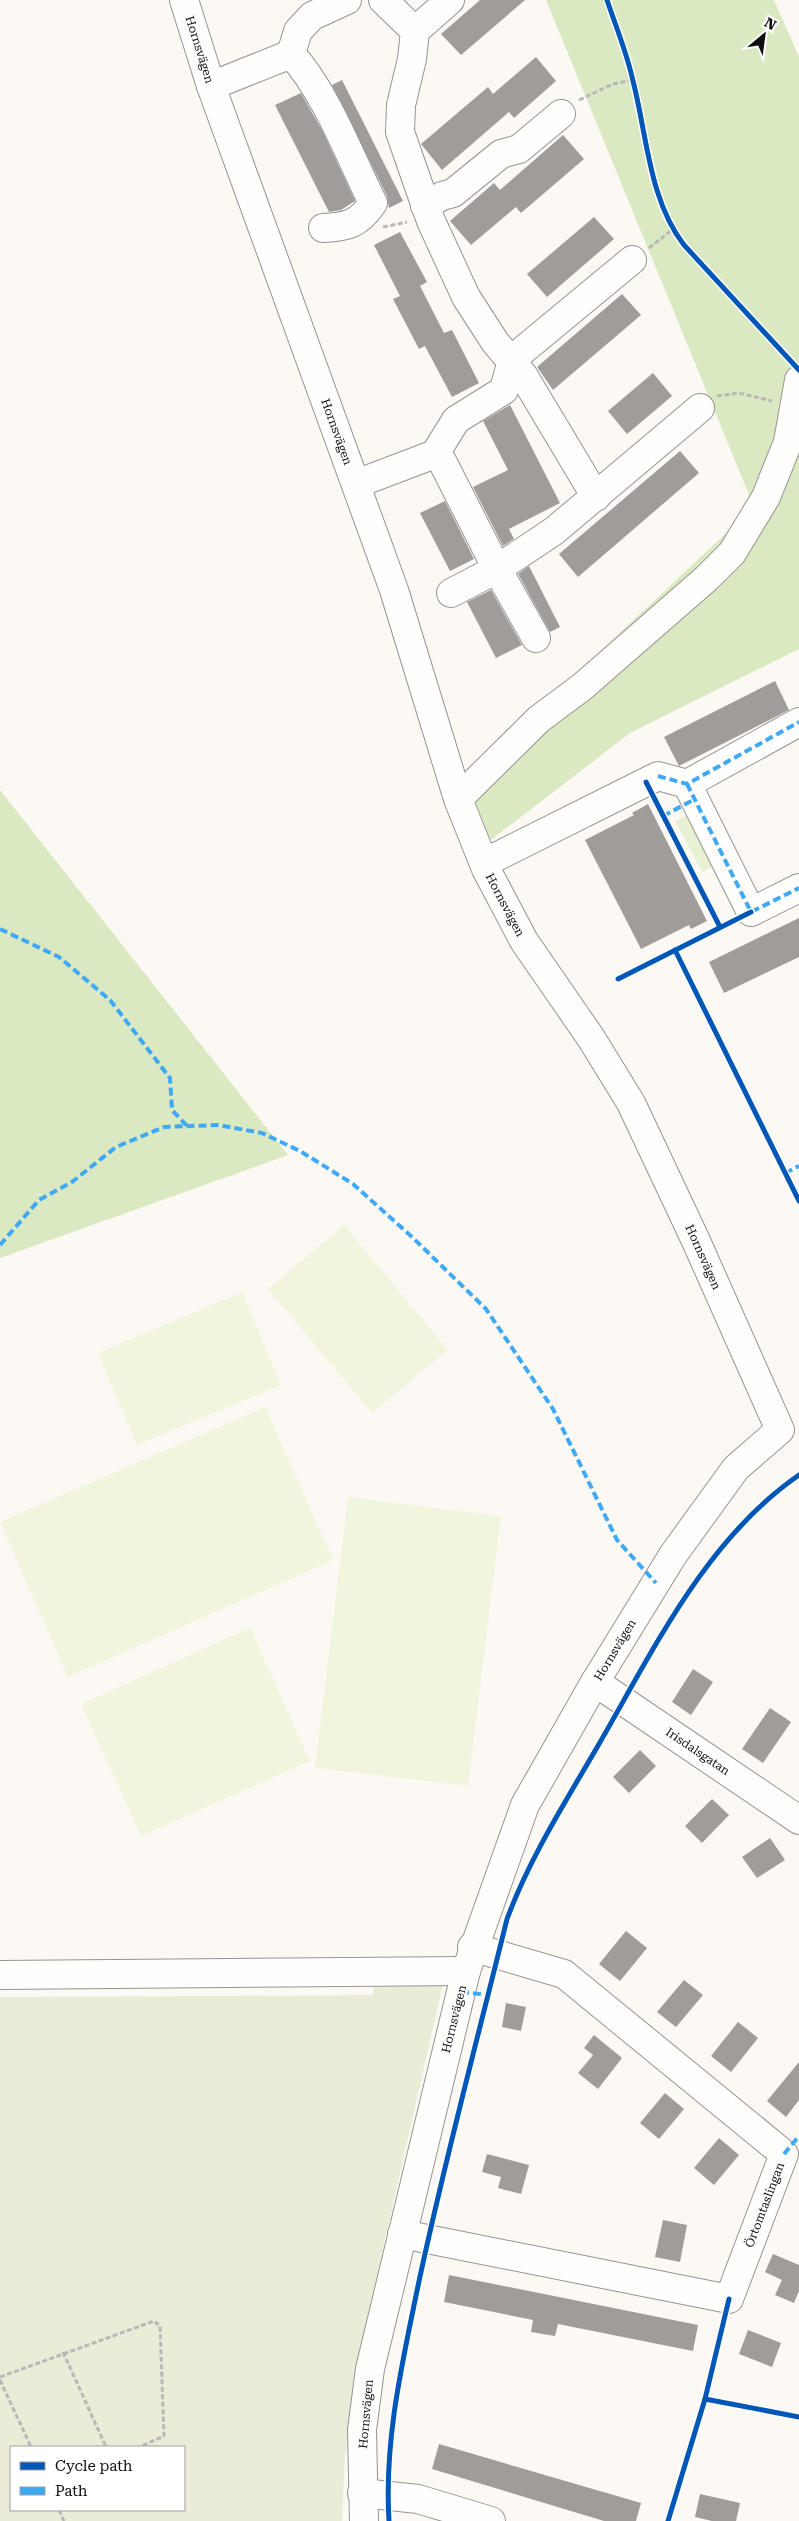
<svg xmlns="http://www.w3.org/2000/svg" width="799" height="2521" font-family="'Roboto Serif',serif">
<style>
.green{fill:#e8f1d4}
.forest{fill:#dae9c1}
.cemetery{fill:#eaecd8;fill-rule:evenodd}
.pitch{fill:#f2f5dd}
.building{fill:#a09c99}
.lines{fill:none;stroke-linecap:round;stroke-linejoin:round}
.minor-casing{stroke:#969492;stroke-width:30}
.path{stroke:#b9b8b8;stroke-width:3;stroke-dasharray:5 2.5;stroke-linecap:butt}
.minor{stroke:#fffefd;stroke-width:28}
.quiet{stroke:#3fa9f5;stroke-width:4;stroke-dasharray:8 4;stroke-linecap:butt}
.cycleway-casing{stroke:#fff;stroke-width:8}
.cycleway{stroke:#0057b8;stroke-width:5}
.labels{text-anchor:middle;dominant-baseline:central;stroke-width:5;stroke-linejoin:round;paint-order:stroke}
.street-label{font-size:12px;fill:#0f0f0f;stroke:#fff}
</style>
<rect width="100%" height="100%" fill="#fcf9f4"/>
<!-- green -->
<polygon class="green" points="692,812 720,863 702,872 675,821"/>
<!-- forest -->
<g class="forest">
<polygon points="546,0 774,0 799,57 799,649 630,733 491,840 465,778 754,507"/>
<polygon points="0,790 288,1155 0,1258"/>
</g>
<!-- cemetery -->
<path class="cemetery" d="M373 1982 443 1984 364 2332 345 2456 342 2521H0V1997L373 1995ZM11 2447H184V2510H11Z"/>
<!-- pitch -->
<g class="pitch">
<polygon points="344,1225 448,1350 372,1413 268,1289"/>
<polygon points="242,1292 281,1385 137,1445 98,1353"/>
<polygon points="265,1407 333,1560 68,1677 0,1522"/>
<polygon points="348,1497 501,1516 468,1786 315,1768"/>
<polygon points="250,1628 310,1761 141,1836 81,1704"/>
</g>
<!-- building -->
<g class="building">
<polygon points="480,0 525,0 461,55 441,34"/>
<polygon points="536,57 556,81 514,118 509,112 442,170 421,144 488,87 493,94"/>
<polygon points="342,80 403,201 389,208 387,196 332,85"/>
<polygon points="301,93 323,132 355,201 341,210 329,212 275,105"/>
<polygon points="563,135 584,159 521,213 516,207 471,245 450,221 494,183 500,190"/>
<polygon points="594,217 614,239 547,297 527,274"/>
<polygon points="400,232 427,282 420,286 444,333 452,330 479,383 452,397 425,346 419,349 393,299 400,296 374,245"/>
<polygon points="622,294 641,315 553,390 537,367"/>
<polygon points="653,373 672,396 627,434 608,411"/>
<polygon points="510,405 560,503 509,529 514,539 503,546 473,487 508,470 483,421"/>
<polygon points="680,451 699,473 578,577 559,554"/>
<polygon points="445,501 474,559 450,571 420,513"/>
<polygon points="529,566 560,627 550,632 518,574"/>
<polygon points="491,590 522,645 496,658 467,602"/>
<polygon points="775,681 789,710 679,766 664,737"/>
<polygon points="648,804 707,921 691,929 689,925 641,949 585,840 634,815 632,813"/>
<polygon points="799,918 799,957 724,993 709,962"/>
<polygon points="693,1669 713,1682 691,1715 672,1702"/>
<polygon points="770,1708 791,1722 763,1763 742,1749"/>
<polygon points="640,1750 656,1766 629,1793 613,1777"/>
<polygon points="712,1799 729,1815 702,1843 685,1826"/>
<polygon points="770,1838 785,1860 757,1878 742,1857"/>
<polygon points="626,1931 647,1948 620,1981 599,1964"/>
<polygon points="684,1980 703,1995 676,2027 657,2012"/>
<polygon points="506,2003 526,2007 521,2031 502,2027"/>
<polygon points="738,2022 758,2038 731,2072 711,2056"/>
<polygon points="594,2035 622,2058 598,2089 578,2073 593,2055 584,2048"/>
<polygon points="799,2062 799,2100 786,2117 767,2101"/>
<polygon points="665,2093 684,2109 659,2139 640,2123"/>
<polygon points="719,2138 739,2155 714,2185 694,2168"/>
<polygon points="487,2154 529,2165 521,2194 498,2188 501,2177 482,2172"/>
<polygon points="663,2220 687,2225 680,2262 655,2257"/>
<polygon points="773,2254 799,2265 799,2291 794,2303 775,2295 782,2280 765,2272"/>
<polygon points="449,2275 698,2325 693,2351 558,2324 555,2336 531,2332 533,2320 444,2302"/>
<polygon points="748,2330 781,2343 772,2367 739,2354"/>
<polygon points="439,2444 641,2503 636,2521 604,2521 432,2469"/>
<polygon points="700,2494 740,2503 736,2521 712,2521 695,2517"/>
</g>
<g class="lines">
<defs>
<g id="minor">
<path id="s1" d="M184 0 211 86 394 590 458 799 486 869 524 941 591 1038 631 1103 696 1241 780 1430 736 1468 673 1555 595 1682 525 1805 466 1971 370 2369 362 2430 364 2521"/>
<polyline points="383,0 415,31 412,59 401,105 400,132 431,221 466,297 495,342 523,375 596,497"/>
<polyline points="415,31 450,0"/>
<polyline points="291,54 298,31 312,16 347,0"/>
<path d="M211 86 291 54C326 92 350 157 373 203 359 224 347 227 323 228"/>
<polyline points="425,206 442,196 453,193 501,154 519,149 561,114"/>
<polyline points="435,454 456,420 504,390 509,371 516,356 632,260"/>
<polyline points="356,484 435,454 441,459 497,569 536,638"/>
<polyline points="451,593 497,569 554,531 700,408"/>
<polyline points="687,784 751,912 799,888"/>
<polyline points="458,799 539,719 582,687 707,578 732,553 766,497 788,442 799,380"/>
<polyline points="484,863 658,776 687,784 799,722"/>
<path id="s2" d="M595 1682 799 1820"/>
<polyline points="0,1975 466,1971"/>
<path id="s3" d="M402 2234 729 2299 784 2154 564 1974 472 1947"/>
<polyline points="362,2493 418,2499 491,2521"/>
</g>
</defs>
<!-- minor casing -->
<use href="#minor" class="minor-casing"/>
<!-- path -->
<g class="path">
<polyline points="579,100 613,84 633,80"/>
<polyline points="383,227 407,222"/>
<polyline points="649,248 672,230"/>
<polyline points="717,396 739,393 772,401"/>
<polyline points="63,2352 106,2447"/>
<polyline points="0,2377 154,2321 160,2326 164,2436 139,2447"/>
<polyline points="0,2380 31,2447"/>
<polyline points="59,2510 64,2521"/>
</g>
<!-- minor -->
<use href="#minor" class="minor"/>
<!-- quiet -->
<g class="quiet">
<polyline points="658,776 687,784 799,722"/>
<polyline points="687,784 751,912 799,888"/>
<polyline points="663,816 695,799"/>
<polyline points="0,929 59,957 110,1000 170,1078 172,1110 187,1126"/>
<polyline points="785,1173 799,1166"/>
<polyline points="0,1245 39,1200 72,1182 116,1147 164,1127 218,1125 262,1133 300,1151 353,1184 411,1236 486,1309 553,1409 617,1540 656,1583"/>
<polyline points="461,1992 489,1995"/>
<polyline points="784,2154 799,2136"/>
</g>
<defs>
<g id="cycleway">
<path d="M607 0C616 27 627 53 633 81 647 135 649 200 684 245L799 370"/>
<polyline points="646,782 720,927"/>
<polyline points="675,950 799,1201"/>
<polyline points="618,979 751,912"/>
<polyline points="705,2399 799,2417"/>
<path d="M389 2521C384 2441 402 2364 418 2286 444 2163 477 2041 507 1919 530 1857 566 1801 599 1744 654 1649 706 1539 799 1475"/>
<polyline points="668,2521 705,2399 729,2299"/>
</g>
</defs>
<!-- cycleway casing -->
<use href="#cycleway" class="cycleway-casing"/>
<!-- cycleway -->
<use href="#cycleway" class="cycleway"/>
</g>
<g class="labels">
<!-- street labels -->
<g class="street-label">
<text stroke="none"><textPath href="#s1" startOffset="52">Hornsvägen</textPath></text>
<text stroke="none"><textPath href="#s1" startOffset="458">Hornsvägen</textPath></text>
<text stroke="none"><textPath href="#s1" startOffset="961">Hornsvägen</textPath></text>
<text stroke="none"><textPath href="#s1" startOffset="1366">Hornsvägen</textPath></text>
<text transform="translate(615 1650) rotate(-59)">Hornsvägen</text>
<text stroke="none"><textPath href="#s2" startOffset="124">Irisdalsgatan</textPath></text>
<text transform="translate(454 2019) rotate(-76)">Hornsvägen</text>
<text stroke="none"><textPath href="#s3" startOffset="434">Örtomtaslingan</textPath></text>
<text transform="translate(366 2414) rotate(-85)">Hornsvägen</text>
</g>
</g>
<!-- legend -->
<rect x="10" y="2446" width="175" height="65" fill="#ffffff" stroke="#9f9f9f"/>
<rect x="20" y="2462" width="25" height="8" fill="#0057b8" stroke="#9f9f9f"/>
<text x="55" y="2471" font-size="15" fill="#0f0f0f">Cycle path</text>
<rect x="20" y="2487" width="25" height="8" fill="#3fa9f5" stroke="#9f9f9f"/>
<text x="55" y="2496" font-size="15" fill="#0f0f0f">Path</text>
<!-- north arrow -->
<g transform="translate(764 35) rotate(29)" stroke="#ffffff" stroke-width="4" paint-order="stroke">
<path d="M0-4L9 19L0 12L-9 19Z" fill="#0f0f0f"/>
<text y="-8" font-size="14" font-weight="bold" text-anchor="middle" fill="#0f0f0f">N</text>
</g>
</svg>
